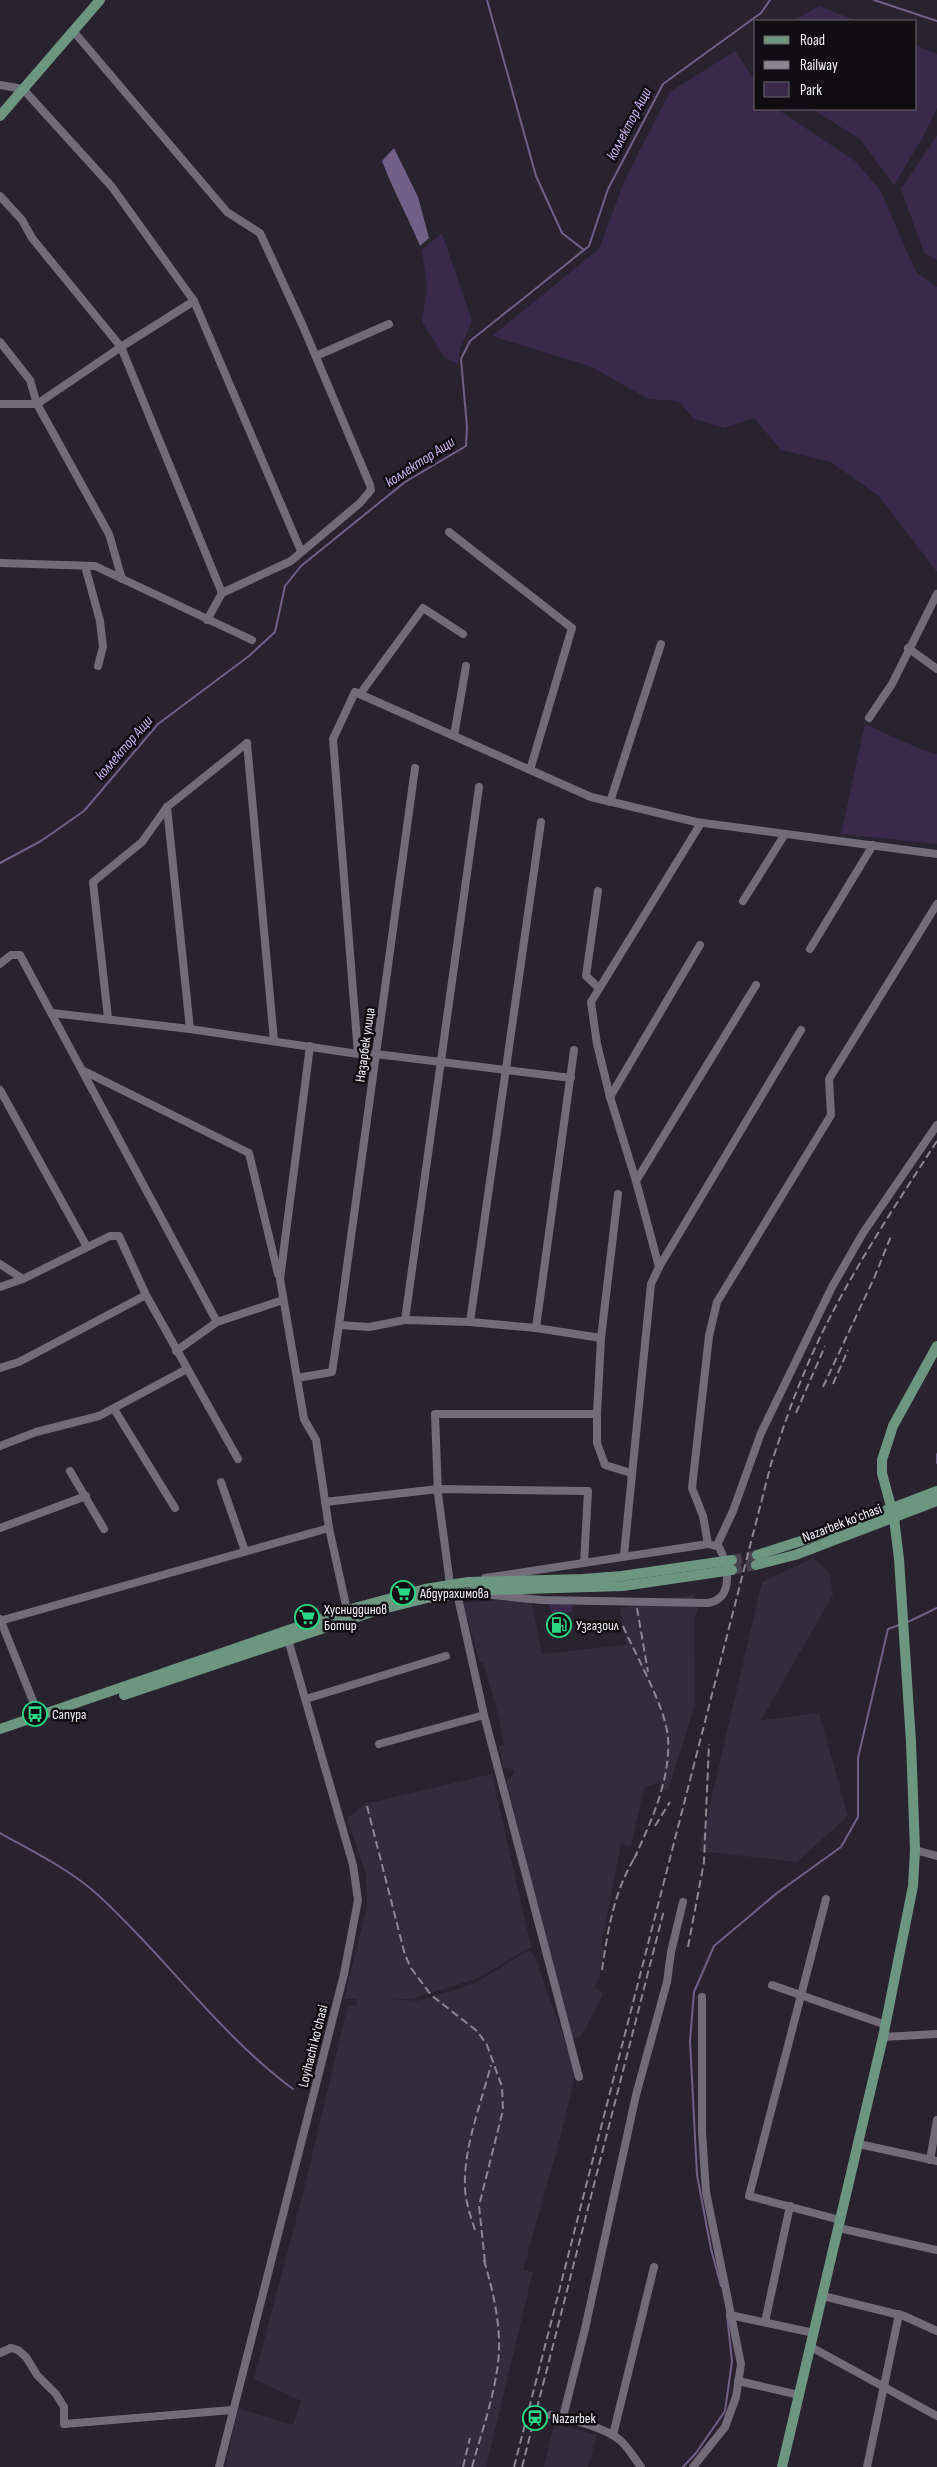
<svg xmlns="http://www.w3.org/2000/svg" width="937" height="2467" font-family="'Sofia Sans Condensed',sans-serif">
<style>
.built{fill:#332c3d}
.green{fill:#3a294b}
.water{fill:#736088}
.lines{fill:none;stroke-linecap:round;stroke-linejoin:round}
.stream{stroke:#736088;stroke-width:2}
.major-tunnel{stroke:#47424d;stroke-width:10;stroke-dasharray:10 5;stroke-linecap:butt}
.minor{stroke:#726c7a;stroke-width:8}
.major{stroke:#6d9681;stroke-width:10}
.rail{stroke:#8c8892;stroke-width:2;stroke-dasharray:8 4;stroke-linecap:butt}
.labels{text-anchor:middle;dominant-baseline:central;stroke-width:5;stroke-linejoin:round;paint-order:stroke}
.street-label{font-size:14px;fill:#f5f2fa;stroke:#100e13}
.poi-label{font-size:14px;fill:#f5f2fa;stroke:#100e13;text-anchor:start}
.water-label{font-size:15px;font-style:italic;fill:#d2b4f4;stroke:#100e13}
</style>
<rect width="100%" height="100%" fill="#28232e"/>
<!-- built -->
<g class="built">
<polygon points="813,1558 829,1572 833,1595 761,1720 819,1713 848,1816 797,1862 699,1851 762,1582"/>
<polygon points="694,1595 698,1612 694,1616 695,1705 668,1790 659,1788 661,1781 644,1788 631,1846 621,1844 601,1946 604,1947 599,1979 594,1987 603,1994 582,2035 573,2039 506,1781 514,1774 514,1770 503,1767 499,1746 504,1746 499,1718 483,1662 479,1661 463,1603 531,1598 542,1654 626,1645 620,1608"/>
<polygon points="492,1774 531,1947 478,1978 412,1999 391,1999 417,2001 464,1987 477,1982 529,1950 535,1957 576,2072 559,2142 523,2270 533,2272 486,2467 226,2467 237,2408 293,2425 301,2401 254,2379 302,2197 348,2005 356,2005 357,1999 344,1999 367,1907 366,1875 347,1818 365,1804"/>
<polygon points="554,2424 597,2435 588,2467 544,2467"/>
</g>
<!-- green -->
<g class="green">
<polygon points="819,6 857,21 793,21"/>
<polygon points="916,45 937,54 937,108 924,135 894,185 860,139 812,109 916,109"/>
<polygon points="735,51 756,82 756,109 777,109 855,161 880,190 916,272 937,287 937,572 879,496 831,462 781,450 754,418 724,428 694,419 678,401 648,399 592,367 492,336 599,249 625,179 670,92"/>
<polygon points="937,135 937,260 924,253 901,189"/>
<polygon points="442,233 472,321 460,349 458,364 445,358 422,322 427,288 422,250"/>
<polygon points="865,724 920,749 937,754 937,844 841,834"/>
<polygon points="573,1598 572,1612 552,1614 547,1599"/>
</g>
<!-- water -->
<path class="water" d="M394 148 418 197 429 238 420 246C408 217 393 190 382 161Z"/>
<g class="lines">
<!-- stream -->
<g class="stream">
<polyline points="487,0 536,176 562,233 584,250"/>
<polyline points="874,0 937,21"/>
<polyline points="0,863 41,841 84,811 158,724 249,656 275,632 285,586 301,566 405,482 466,446 467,427 461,359 470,341 589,246 608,189 663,84 761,13 770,0"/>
<polyline points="937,1454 937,1463"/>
<polyline points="908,1622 937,1608"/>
<path d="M0 1833C32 1851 69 1869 97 1894 165 1956 219 2034 293 2089"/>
<polyline points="721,2286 711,2249 697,2175 690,2041 694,1992 714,1946 777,1893 841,1847 858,1817 858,1758 888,1629 899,1625"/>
<polyline points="683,2467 696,2453 725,2411 732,2361 727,2315"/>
</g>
<!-- major-tunnel -->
<g class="major-tunnel">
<polyline points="732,1560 757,1555"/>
<polyline points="732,1570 756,1565"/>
</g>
<!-- minor -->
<g class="minor">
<polyline points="74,32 227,212 260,233 302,324 370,485 371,490 360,503 291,561 222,593 207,620"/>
<polyline points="0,85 23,89 112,187 194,301 301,551"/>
<polyline points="0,196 22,220 32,238 121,347 222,593"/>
<polyline points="0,342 30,380 37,404 109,534 122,579"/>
<polyline points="316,356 389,324"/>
<polyline points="0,404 37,404 121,347 194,301"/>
<polyline points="449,532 572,628 530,770"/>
<polyline points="0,563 95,566 252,640"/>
<polyline points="85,566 100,621 103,647 98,666"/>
<polyline points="908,648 937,669"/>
<polyline points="360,694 423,608 463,634"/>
<polyline points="869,718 892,684 937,594"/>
<polyline points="454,736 466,666"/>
<polyline points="247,743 274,1041"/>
<polyline points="610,802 661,644"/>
<polyline points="167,807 190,1029"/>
<polyline points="598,891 586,976 599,988"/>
<polyline points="743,901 785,834"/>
<polyline points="810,949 873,845"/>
<polyline points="0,964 11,955 20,955 217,1322"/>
<polyline points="52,1013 190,1029 358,1054 376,1054 571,1078"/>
<polyline points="108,1018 93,882 142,842 167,807 247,743"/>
<polyline points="310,1046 280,1279 304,1419 316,1440 329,1528 347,1610"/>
<polyline points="358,1054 333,739 355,692 591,797 696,822 937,854"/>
<polyline points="84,1071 249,1153 278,1274"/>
<polyline points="0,1090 87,1247"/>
<polyline points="610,1097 700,945"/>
<polyline points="636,1181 756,985"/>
<polyline points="618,1194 601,1338 597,1414 597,1443 605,1465 631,1473"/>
<polyline points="0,1264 23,1279 110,1236 119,1236 146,1295 238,1459"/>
<polyline points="659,1267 636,1181 610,1097 597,1044 591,1002 701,823"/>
<polyline points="0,1287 23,1279"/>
<polyline points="405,1320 479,787"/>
<polyline points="470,1322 541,822"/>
<polyline points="339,1325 415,768"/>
<polyline points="536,1328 574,1050"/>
<polyline points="176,1351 217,1322 283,1300"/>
<polyline points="0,1368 19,1362 146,1295"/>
<polyline points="297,1378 332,1372 339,1325 369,1327 405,1320 470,1322 536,1328 601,1338"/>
<polyline points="114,1409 175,1508"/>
<polyline points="0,1446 36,1432 99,1416 187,1369"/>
<polyline points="70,1471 104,1529"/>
<polyline points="221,1482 245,1551"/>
<polyline points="325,1502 438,1489 588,1491 584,1563"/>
<polyline points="0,1528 86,1496"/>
<polyline points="708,1544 703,1516 692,1488 709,1336 717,1302 831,1115 829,1079 937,904"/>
<polyline points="717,1545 733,1511 761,1433 832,1287 863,1233 937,1125"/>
<polyline points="624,1555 651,1284 659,1267 801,1030"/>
<polyline points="450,1584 438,1494 435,1414 597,1414"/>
<polyline points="457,1593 484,1715 579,2077"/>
<path d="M482 1594 541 1600 708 1603C735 1599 728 1564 719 1547L708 1544 485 1578"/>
<polyline points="0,1619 39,1716"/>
<polyline points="0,1621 329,1528"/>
<polyline points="306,1699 446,1656"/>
<polyline points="379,1744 484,1715"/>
<polyline points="915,1850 937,1856"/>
<polyline points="826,1899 749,2196 840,2220"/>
<polyline points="772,1985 886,2025"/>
<polyline points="883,2037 937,2034"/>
<polyline points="859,2144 937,2161"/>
<polyline points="930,2160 937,2120"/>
<polyline points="839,2228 937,2250"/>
<polyline points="823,2296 904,2316 937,2331"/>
<polyline points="730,2315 814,2333"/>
<polyline points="765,2322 790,2206"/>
<polyline points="811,2347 937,2416"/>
<polyline points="0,2353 11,2348 18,2350 26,2357 37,2375 56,2394 64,2407 64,2424 232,2410"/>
<polyline points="738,2381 799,2395"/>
<path d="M551 2415C570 2419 608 2428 622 2442 629 2449 635 2459 641 2467"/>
<polyline points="563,2417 585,2329 636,2095 667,1982 671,1952 683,1902"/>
<polyline points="613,2435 654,2267"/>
<polyline points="219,2467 344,1974 358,1900 353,1865 287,1636"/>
<polyline points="693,2467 725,2427 736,2397 741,2364 706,2192 702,2132 702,1997"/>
<polyline points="867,2467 899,2314"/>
</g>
<!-- major -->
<g class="major">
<polyline points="0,116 100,0"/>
<polyline points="757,1555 829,1532 937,1491"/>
<polyline points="756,1565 795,1555 937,1501"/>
<polyline points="124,1695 375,1611 427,1598 489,1590 623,1586 732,1570"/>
<polyline points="0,1729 347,1610 425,1589 468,1582 583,1579 622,1576 732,1560"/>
<polyline points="782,2467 883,2037 913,1886 915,1850 911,1742 899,1559 894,1518 882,1473 882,1460 893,1426 937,1346"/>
</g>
<!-- rail -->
<g class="rail">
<polyline points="833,1384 848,1350"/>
<polyline points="823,1387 875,1276 891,1236"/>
<polyline points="796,1413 825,1346"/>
<polyline points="637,1608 648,1672"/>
<path d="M623 1626C636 1656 665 1706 668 1737 671 1779 651 1822 634 1859"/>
<polyline points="367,1806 405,1955 411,1968 431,1995 477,2031 487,2045 502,2087 503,2110 479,2206 485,2262"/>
<polyline points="655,1826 670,1802"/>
<polyline points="688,1947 704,1862 709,1744"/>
<path d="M602 1970C608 1929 614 1890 637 1854"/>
<path d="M475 2230C471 2217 466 2204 465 2189 463 2148 481 2104 491 2065"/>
<polyline points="463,2467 470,2438"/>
<path d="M472 2467C482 2430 497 2390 499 2351 500 2319 492 2287 483 2257"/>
<path d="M514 2467 771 1464C781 1435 790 1406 802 1378 836 1294 888 1217 937 1141"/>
<polyline points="522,2467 664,1910"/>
</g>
</g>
<!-- icons -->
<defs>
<symbol id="supermarket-ring" viewBox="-11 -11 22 22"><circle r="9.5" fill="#100e13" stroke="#29d885" stroke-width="1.5"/><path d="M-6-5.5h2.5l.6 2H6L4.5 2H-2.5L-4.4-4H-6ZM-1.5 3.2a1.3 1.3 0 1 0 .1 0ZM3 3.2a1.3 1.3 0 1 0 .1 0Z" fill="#29d885"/></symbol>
<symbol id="fuel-ring" viewBox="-11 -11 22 22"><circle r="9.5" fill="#100e13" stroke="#29d885" stroke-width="1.5"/><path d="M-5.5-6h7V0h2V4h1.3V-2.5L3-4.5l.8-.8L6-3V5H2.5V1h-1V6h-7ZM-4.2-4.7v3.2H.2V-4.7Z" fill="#29d885"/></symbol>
<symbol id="bus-ring" viewBox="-11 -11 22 22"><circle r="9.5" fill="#100e13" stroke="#29d885" stroke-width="1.5"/><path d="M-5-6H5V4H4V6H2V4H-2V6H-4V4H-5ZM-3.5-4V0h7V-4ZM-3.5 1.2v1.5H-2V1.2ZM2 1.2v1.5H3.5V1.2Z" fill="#29d885"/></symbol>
<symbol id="station-ring" viewBox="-11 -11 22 22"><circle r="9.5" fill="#100e13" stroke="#29d885" stroke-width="1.5"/><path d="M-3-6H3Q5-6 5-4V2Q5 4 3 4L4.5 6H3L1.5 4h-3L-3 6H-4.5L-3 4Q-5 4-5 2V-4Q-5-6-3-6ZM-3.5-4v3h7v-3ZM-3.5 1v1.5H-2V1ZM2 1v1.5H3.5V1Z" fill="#29d885"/></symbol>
</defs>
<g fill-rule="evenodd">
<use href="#supermarket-ring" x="389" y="1579" width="28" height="28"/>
<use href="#supermarket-ring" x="293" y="1603" width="28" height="28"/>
<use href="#fuel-ring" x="545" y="1611" width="28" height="28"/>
<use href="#bus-ring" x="21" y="1700" width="28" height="28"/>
<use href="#station-ring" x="521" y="2404" width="28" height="28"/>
</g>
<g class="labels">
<!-- street labels -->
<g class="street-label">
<text transform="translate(365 1045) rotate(-82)">Назарбек улица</text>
<text transform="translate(842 1523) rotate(-21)">Nazarbek ko'chasi</text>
<text transform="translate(313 2046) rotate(-76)">Loyihachi ko'chasi</text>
</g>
<!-- poi labels -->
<g class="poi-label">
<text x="420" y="1593">Абдурахимова</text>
<text x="324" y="1609">Хусниддинов<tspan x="324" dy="16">Ботир</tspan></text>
<text x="576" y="1625">Узгазоил</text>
<text x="52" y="1714">Сапура</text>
<text x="552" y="2418">Nazarbek</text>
</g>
<!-- water labels -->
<g class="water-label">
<text transform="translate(629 124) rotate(-62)">коллектор Ащи</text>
<text transform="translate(420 462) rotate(-33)">коллектор Ащи</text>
<text transform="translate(124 748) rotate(-49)">коллектор Ащи</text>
</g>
</g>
<!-- legend -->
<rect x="754" y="20" width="162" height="90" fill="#100e13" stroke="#6c696f"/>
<rect x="764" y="36" width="25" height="8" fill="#6d9681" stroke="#6c696f"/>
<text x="800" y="45" font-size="15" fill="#f5f2fa">Road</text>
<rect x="764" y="61" width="25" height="8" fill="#8c8892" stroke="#6c696f"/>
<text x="800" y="70" font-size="15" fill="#f5f2fa">Railway</text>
<rect x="764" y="82" width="25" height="15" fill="#3a294b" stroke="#6c696f"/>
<text x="800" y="95" font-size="15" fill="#f5f2fa">Park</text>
</svg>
